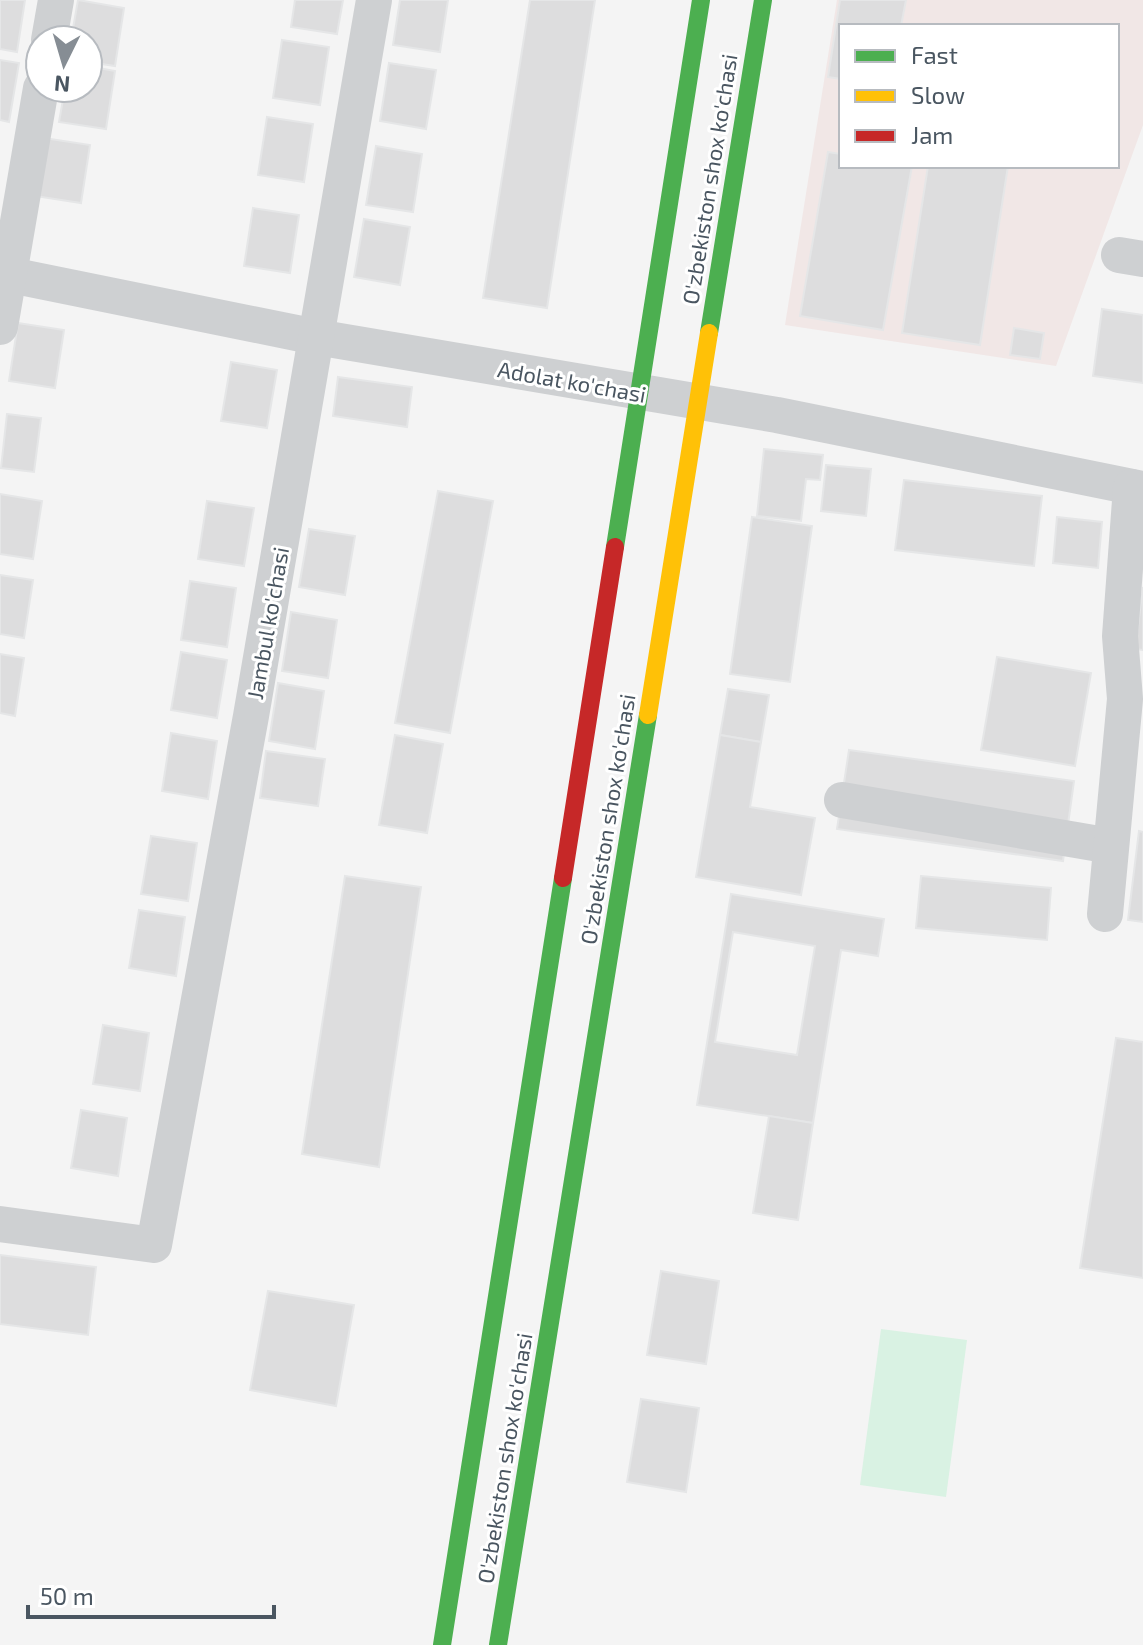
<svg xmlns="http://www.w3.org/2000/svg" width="1143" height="1645" font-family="'Exo 2',sans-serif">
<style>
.medical{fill:#f1e7e6;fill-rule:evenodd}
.green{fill:#d9f2e3}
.building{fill:#ddddde;stroke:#e5e6e7;stroke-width:2;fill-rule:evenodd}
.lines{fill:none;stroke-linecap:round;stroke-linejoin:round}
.street{stroke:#ced0d2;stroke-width:36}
.fast{stroke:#4caf50;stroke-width:18}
.slow{stroke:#ffc107;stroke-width:18}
.jam{stroke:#c62828;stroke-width:18}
.labels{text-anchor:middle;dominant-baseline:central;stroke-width:6;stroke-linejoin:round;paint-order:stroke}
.street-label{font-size:22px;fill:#4a5661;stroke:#fff}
</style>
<rect width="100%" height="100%" fill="#f4f4f4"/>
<!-- medical -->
<path class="medical" d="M837 0H1143V125L1056 366 785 325ZM841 26H1117V166H841Z"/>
<!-- green -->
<polygon class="green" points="881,1329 967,1340 946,1497 860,1485"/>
<!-- building -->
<g class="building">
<polygon points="0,0 25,0 17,52 0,49"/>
<polygon points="78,0 124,8 115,66 88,62 88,40 71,40"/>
<polygon points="295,0 343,0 337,34 291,27"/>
<polygon points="400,0 448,0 440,52 393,45"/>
<polygon points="530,0 595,0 547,308 483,298"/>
<polygon points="840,0 906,0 901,26 841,26 841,79 828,77"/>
<polygon points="282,40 329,47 320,105 273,98"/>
<polygon points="0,60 19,63 9,122 0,120"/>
<polygon points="389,63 436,70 426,129 380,121"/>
<polygon points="88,66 115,71 106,129 59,122 65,88 88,88"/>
<polygon points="267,117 313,124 304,182 258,175"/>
<polygon points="44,138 90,145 81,203 35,196"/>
<polygon points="376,146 422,154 413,212 366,205"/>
<polygon points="828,152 841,154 841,166 912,166 883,330 800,316"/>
<polygon points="928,166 1008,166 980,345 902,333"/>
<polygon points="253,208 299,215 290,273 244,266"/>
<polygon points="364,219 410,227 400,285 354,277"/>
<polygon points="1102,309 1143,315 1143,383 1093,376"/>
<polygon points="18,323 64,330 55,388 9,381"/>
<polygon points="1014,328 1044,333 1040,359 1010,355"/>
<polygon points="231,362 277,370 267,428 221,421"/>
<polygon points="338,377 412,387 407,427 333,416"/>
<polygon points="7,414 41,418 34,472 1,468"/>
<polygon points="764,449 823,455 820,480 806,479 801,521 757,516"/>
<polygon points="826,465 871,469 866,516 821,511"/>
<polygon points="904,480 1042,496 1034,566 895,550"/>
<polygon points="438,491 493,501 450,733 395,723"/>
<polygon points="0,494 42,501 33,559 0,554"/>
<polygon points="207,501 254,508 244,566 198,559"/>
<polygon points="752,517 812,526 790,682 730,674"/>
<polygon points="1057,517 1102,522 1098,568 1053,563"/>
<polygon points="309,529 355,536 345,595 299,587"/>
<polygon points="0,575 33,580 24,638 0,634"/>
<polygon points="190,581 236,588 227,647 181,640"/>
<polygon points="1143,587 1143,650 1135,649"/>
<polygon points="291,612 337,620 328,678 282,671"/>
<polygon points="181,652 227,660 217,718 171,710"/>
<polygon points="0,654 24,658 15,716 0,713"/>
<polygon points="997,657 1091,673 1075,766 981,750"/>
<polygon points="278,683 324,691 315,749 269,741"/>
<polygon points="728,689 769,695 761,742 720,735"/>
<polygon points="171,733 217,741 208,799 162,791"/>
<polygon points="395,735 443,744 427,833 379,825"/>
<polygon points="720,735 761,742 750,807 815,818 801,895 696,877"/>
<polygon points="849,750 1074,781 1063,861 837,829"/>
<polygon points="266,751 325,759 318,806 260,798"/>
<polygon points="1139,831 1143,832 1143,922 1128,920"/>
<polygon points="151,836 197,843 188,901 141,894"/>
<polygon points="345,876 421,887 379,1167 302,1154"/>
<polygon points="921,876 1051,888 1047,940 916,928"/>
<path d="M731 894 884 919 878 956 841 950 813 1123 697 1105ZM733 932 815 946 797 1055 715 1042Z"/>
<polygon points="139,910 185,917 176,976 129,968"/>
<polygon points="103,1025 149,1033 140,1091 93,1084"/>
<polygon points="1116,1038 1143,1042 1143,1278 1080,1268"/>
<polygon points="81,1110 127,1118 118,1176 71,1168"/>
<polygon points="769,1116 813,1123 798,1220 753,1213"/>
<polygon points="0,1255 96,1267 88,1335 0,1324"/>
<polygon points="661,1271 719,1281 706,1364 647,1355"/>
<polygon points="268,1291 354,1305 336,1406 250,1390"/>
<polygon points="641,1399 699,1408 686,1492 627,1482"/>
</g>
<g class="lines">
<!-- street -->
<g class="street">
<polyline points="49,40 56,0"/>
<polyline points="1119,255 1143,259"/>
<polyline points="0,273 316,337 777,415 1143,489"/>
<polyline points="0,327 41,88"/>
<polyline points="842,800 1111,846"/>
<polyline points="1105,914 1125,699 1120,636 1131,487"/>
<polyline points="0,1224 154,1245 251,716 374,0"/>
</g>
<!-- fast -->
<g class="fast">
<polyline points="709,333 763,0"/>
<polyline points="615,547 701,0"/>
<polyline points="442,1645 563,878"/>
<polyline points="498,1645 648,715"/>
</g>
<!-- slow -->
<polyline class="slow" points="648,715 709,333"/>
<!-- jam -->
<polyline class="jam" points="563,878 615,547"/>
</g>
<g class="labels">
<!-- street labels -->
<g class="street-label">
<text transform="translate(709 179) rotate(-81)">O'zbekiston shox ko'chasi</text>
<text transform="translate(572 381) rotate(10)">Adolat ko'chasi</text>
<text transform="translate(267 623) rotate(-80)">Jambul ko'chasi</text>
<text transform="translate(607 819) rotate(-81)">O'zbekiston shox ko'chasi</text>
<text transform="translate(504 1458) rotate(-81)">O'zbekiston shox ko'chasi</text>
</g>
</g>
<!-- legend -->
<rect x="839" y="24" width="280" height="144" fill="#ffffff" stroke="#b7bbc0" stroke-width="2"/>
<rect x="855" y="50" width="40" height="12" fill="#4caf50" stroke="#b7bbc0" stroke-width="2"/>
<text x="911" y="64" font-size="24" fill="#4a5661">Fast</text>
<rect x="855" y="90" width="40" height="12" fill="#ffc107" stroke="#b7bbc0" stroke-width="2"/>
<text x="911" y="104" font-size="24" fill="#4a5661">Slow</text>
<rect x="855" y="130" width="40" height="12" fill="#c62828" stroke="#b7bbc0" stroke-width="2"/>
<text x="911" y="144" font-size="24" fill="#4a5661">Jam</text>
<!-- north arrow -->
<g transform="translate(64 64) rotate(185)"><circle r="38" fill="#ffffff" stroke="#b7bbc0" stroke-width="2"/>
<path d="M0-6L14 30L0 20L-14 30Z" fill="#868d94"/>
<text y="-12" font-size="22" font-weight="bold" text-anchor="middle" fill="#4a5661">N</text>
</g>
<!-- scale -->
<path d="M28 1605v12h246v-12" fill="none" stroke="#4a5661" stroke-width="4"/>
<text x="40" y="1605" font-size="24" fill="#4a5661" stroke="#ffffff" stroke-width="6" paint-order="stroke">50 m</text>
</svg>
